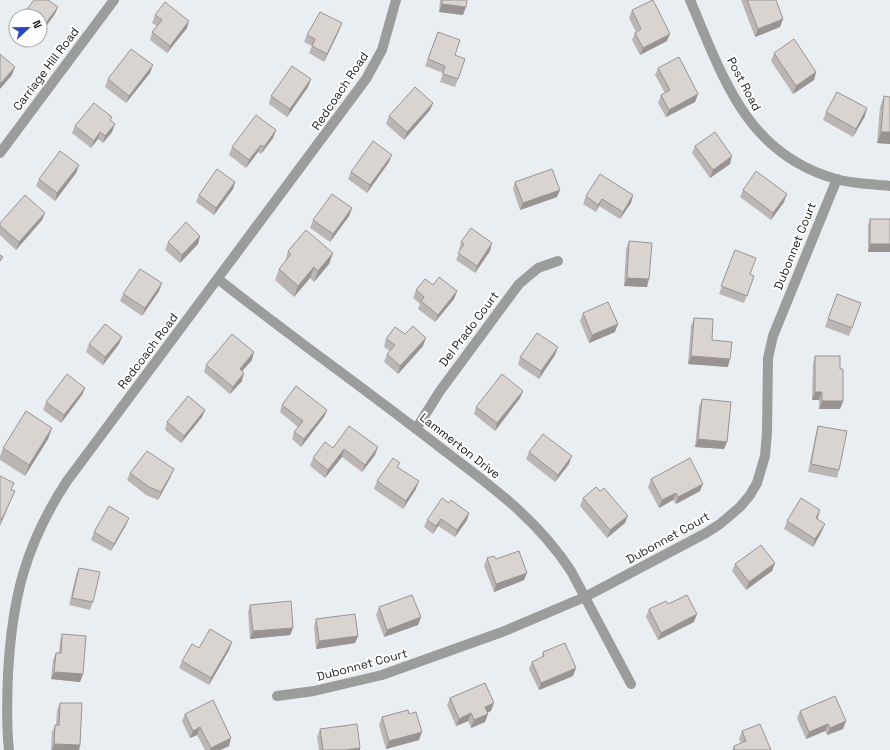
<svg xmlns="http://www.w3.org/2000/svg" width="890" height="750" font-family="'Space Grotesk',sans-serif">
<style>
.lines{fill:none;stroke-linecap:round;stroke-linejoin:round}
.minor{stroke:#9a9d9b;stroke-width:10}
.wall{fill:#bbb6b4}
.shaded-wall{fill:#999492}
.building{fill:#dad4d1;stroke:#999492}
.labels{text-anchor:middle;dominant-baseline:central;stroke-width:4;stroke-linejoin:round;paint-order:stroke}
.street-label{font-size:12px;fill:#1b1d1f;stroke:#fff}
</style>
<rect width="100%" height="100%" fill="#e9eef3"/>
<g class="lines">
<!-- minor -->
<g class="minor">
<path d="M690 0C723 77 746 154 836 179 853 184 872 184 890 186"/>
<polyline points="0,153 114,0"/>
<path d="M218 279C290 336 365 389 437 445 488 484 535 516 571 571L631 684"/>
<polyline points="416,429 440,391 519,284 538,268 558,261"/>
<polyline points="277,696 314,691 382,675 502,632 585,597 706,533 720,524 740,507 750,495 757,483 765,456 767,433 768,358 773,336 837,179"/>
<path d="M9 750C6 725 7 699 8 674 12 599 25 545 67 481L366 79 382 50 396 0"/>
</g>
</g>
<!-- wall -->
<g class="wall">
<polygon points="440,0 467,0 463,15 439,12"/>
<polygon points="741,0 776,0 783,19 780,27 755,37"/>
<polygon points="632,10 667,41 640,55 632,40 635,33 636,32 629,18"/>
<polygon points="155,15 187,28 167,53 150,40 152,32 157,26 152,23"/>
<polygon points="339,31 324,62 309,53 312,46 304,42 307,35"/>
<polygon points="438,32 455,55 465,59 455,87 440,82 443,73 425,66"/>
<polygon points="774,53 816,72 814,80 793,94 771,61"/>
<polygon points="658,68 698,94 695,102 666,117 658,103 661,95 665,93 655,75"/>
<polygon points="150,73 126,103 105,87 108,79"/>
<polygon points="311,79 308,87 287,117 269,104 271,96"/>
<polygon points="884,96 890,97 890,144 877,143 880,107"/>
<polygon points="433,103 430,110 404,140 386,124 389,116"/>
<polygon points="826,112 865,116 853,137 823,120"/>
<polygon points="111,120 112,132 103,143 98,139 91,148 72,133 75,126"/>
<polygon points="276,130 273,138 261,154 258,152 246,168 229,155 232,147"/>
<polygon points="695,146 730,164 710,178 692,153"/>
<polygon points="389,162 367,193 348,179 351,172"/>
<polygon points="79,165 76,173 55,201 36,186 39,179"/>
<polygon points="235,182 233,189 214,215 196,202 199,195"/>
<polygon points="515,182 557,197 520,210 513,189"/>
<polygon points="743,190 784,202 771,220 740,197"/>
<polygon points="633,195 631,203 620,219 599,206 596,212 583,204 586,196"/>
<polygon points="352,208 349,216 330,242 310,228 313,220"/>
<polygon points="45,213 42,220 16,250 0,235 0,223"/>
<polygon points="870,219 890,219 890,252 868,252 868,226"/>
<polygon points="200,236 198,244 180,263 165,250 168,242"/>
<polygon points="629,241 647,287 624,286 626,249"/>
<polygon points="461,242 490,251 475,273 456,260 460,251 459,250"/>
<polygon points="735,250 750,274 754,276 744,303 719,294"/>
<polygon points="288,251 333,253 329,264 314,282 310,278 294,297 275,280 279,269 285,262"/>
<polygon points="162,283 159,291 142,316 120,301 123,294"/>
<polygon points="433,285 457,291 454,299 435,322 418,309 420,304 413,298 416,290"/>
<polygon points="837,294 861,303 849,336 825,327"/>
<polygon points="583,313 615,332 589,343 580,321"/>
<polygon points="694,318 712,340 728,367 688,364 691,326"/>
<polygon points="405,334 423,346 398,374 384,362 387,354 390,351 384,347 386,339"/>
<polygon points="122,337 119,344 103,365 86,352 89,344"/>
<polygon points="555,355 539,379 518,365 520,357"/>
<polygon points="815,356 843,401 840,409 819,409 819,400 812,400 813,363"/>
<polygon points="252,360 242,371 242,381 230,394 204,372 206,365"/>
<polygon points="85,388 82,395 61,423 43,410 46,402"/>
<polygon points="523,391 520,398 495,431 474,414 476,407"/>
<polygon points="702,399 727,442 724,449 695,447 699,407"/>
<polygon points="282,405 327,410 324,417 301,447 292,439 294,432 298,427 280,412"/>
<polygon points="205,410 202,417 181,443 165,430 167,422"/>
<polygon points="349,426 375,455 362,472 342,457 325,478 310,466 313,458 333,448"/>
<polygon points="818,426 839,470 837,478 808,472 816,433"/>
<polygon points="52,428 48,439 25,476 0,460 0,456 3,448"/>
<polygon points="529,452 569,464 555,482 526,459"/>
<polygon points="130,473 171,476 158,500 146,495 127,480"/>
<polygon points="0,476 11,490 10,502 0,526"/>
<polygon points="651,479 700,491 676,504 673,500 659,508 648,487"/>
<polygon points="377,481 416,489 403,509 374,489"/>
<polygon points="583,498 625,523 607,538 580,506"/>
<polygon points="449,503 469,513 467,520 455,537 438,526 433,534 424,527 427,520"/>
<polygon points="787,521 822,531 813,547 784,529"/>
<polygon points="126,525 111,551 91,540 94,532"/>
<polygon points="487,558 496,559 524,580 494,592 484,566"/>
<polygon points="775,563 772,571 746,590 732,571 735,564"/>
<polygon points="79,568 93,602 90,610 69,605 76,575"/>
<polygon points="250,605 293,628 290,635 250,639 248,612"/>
<polygon points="379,607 421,617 418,625 384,637 376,615"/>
<polygon points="649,609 694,622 658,640 646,617"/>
<polygon points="316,619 358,636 355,643 316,649 314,627"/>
<polygon points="62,634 83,674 80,682 51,679 53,660 56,653 59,653 60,641"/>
<polygon points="232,642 229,650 209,685 179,668 182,661"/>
<polygon points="543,652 573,676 539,690 529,669 532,662 541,658"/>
<polygon points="450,698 491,711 487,712 485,722 471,728 468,721 456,726 447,705"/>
<polygon points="60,703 80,745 79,750 51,750 52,732 55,725 56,725 57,710"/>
<polygon points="800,711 846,721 843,729 827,735 825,731 806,739 797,718"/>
<polygon points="185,714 229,746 220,750 205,750 197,735 190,738 182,721"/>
<polygon points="382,717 419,740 386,749 379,725"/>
<polygon points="320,729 360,748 360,750 319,750 317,737"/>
<polygon points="742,731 771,750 732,750 734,746 741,743 739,739"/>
</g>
<!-- shaded-wall -->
<g class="shaded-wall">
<polygon points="442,4 466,7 463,15 439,12"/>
<polygon points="58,7 55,14 40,35 40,31"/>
<polygon points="783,19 780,27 755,37 758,29"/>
<polygon points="189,21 187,28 167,53 170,46"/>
<polygon points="342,23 339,31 324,62 327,54"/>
<polygon points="670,34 667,41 640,55 643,48"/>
<polygon points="153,65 150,73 126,103 129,96"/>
<polygon points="15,67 12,75 0,89 0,84"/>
<polygon points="816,72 814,80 793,94 796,86"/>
<polygon points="311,79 308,87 287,117 290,109"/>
<polygon points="698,94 695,102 666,117 669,110"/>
<polygon points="433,103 430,110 404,140 407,132"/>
<polygon points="867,108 865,116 853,137 856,129"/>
<polygon points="115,124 112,132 103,143 105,136"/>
<polygon points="276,130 273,138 261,154 264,147"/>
<polygon points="100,132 98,139 91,148 94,141"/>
<polygon points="881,132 890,132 890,144 877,143"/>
<polygon points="261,145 258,152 246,168 249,160"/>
<polygon points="392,155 389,162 367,193 370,185"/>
<polygon points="732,156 730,164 710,178 713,170"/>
<polygon points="79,165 76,173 55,201 57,193"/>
<polygon points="235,182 233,189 214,215 216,208"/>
<polygon points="560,190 557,197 520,210 523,203"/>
<polygon points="787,194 784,202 771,220 773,213"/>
<polygon points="633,195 631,203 620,219 623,212"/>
<polygon points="602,199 599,206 596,212 598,205"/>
<polygon points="352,208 349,216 330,242 333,234"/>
<polygon points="45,213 42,220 16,250 19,242"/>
<polygon points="200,236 198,244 180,263 182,255"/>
<polygon points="492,243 490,251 475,273 477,266"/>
<polygon points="870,244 890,244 890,252 868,252"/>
<polygon points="333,253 329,264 314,282 318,271"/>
<polygon points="314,267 310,278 294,297 298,286"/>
<polygon points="627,278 649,279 647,287 624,286"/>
<polygon points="162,283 159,291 142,316 145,308"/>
<polygon points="457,291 454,299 435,322 438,315"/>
<polygon points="618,324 615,332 589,343 592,335"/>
<polygon points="122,337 119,344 103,365 105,357"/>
<polygon points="426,338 423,346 398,374 400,366"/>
<polygon points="558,347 555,355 539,379 541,371"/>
<polygon points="254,352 252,360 237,377 240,369"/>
<polygon points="691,356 730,359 728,367 688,364"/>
<polygon points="244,373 242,381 230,394 233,387"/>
<polygon points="85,388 82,395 61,423 64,415"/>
<polygon points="523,391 520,398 495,431 497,423"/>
<polygon points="815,392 822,392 819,400 812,400"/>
<polygon points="822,401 843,401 840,409 819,409"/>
<polygon points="205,410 202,417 181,443 184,436"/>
<polygon points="327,410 324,417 301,447 304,439"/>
<polygon points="52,428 48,439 25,476 29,465"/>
<polygon points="698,439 727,442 724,449 695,447"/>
<polygon points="378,447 375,455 362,472 365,465"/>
<polygon points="344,449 342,457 325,478 328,470"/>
<polygon points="572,456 569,464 555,482 558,475"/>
<polygon points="174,469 171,476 158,500 161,492"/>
<polygon points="419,481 416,489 403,509 406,501"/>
<polygon points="703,484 700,491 676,504 678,497"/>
<polygon points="15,491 10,502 0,526 2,519"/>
<polygon points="676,493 673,500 659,508 662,500"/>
<polygon points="820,510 818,518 813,525 816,518"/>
<polygon points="469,513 467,520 455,537 457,530"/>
<polygon points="628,516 625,523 607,538 610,530"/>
<polygon points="129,518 126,525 111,551 114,544"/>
<polygon points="441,519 438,526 433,534 436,526"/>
<polygon points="825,524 822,531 813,547 815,539"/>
<polygon points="775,563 772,571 746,590 749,582"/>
<polygon points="527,573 524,580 494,592 496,584"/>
<polygon points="697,614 694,622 658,640 661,633"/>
<polygon points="421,617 418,625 384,637 387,630"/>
<polygon points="293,628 290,635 250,639 253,631"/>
<polygon points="358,636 355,643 316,649 319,641"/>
<polygon points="232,642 229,650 209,685 211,678"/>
<polygon points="576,668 573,676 539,690 541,683"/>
<polygon points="54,672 83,674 80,682 51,679"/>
<polygon points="494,703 491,711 482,715 485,707"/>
<polygon points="471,713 468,721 456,726 459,719"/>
<polygon points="488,714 485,722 471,728 474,720"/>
<polygon points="846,721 843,729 827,735 830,728"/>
<polygon points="828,724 825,731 806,739 809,732"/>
<polygon points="200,727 197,735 190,738 193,731"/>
<polygon points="422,732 419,740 386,749 389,741"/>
<polygon points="231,738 229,746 220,750 210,750 211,748"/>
<polygon points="54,744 80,745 79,750 52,750"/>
<polygon points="360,748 360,750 344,750"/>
</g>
<!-- building -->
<g class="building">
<polygon points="34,0 48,0 58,7 40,31 40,16 22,16"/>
<polygon points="442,0 467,0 466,7 442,4"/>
<polygon points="653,0 670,34 643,48 635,33 641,29 632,10"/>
<polygon points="747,0 776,0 783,19 758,29"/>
<polygon points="165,2 189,21 170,46 152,32 162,20 155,15"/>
<polygon points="320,12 342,23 327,54 312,46 315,39 307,35"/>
<polygon points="438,32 460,40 455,55 465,59 458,79 443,74 445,66 428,59"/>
<polygon points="794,39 816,72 796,86 774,53"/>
<polygon points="131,49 153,65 129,96 108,79"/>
<polygon points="0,54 15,67 0,84"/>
<polygon points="679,57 698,94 669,110 661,95 670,90 658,68"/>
<polygon points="292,66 311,79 290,109 271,96"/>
<polygon points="415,87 433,103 407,132 389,116"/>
<polygon points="837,92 867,108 856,129 826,112"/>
<polygon points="884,96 890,97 890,132 881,132"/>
<polygon points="94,103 112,117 110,120 115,124 105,136 100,132 94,141 75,126"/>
<polygon points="256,115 276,130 264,147 261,145 249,160 232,147"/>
<polygon points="715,132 732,156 713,170 695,146"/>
<polygon points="373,141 392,155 370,185 351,172"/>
<polygon points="60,151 79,165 57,193 39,179"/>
<polygon points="217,169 235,182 216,208 199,195"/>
<polygon points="552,169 560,190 523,203 515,182"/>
<polygon points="756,171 787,194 773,213 743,190"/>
<polygon points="600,174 633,195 623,212 602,199 598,205 586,196"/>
<polygon points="332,194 352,208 333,234 313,220"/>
<polygon points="25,195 45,213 19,242 0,226 0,223"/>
<rect x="870" y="219" width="20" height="25"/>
<polygon points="186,222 200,236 182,255 168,242"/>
<polygon points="471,228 492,243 477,266 458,253 464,244 461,242"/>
<polygon points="306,230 333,253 318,271 314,267 298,286 279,269 291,254 288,251"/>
<polygon points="629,241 652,243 649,279 627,278"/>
<polygon points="735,250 756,258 750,274 754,276 747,296 721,286"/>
<polygon points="0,255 3,257 0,261"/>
<polygon points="140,269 162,283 145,308 123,294"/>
<polygon points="439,277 457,291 438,315 421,301 424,297 416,290 425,279 433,285"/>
<polygon points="837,294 861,303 852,328 828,319"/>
<polygon points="608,302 618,324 592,335 583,313"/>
<polygon points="694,318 713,319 712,340 732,342 730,359 691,356"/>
<polygon points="105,324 122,337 105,357 89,344"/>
<polygon points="413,326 426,338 400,366 387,354 395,345 386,339 395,327 405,334"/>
<polygon points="537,333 558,347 541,371 520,357"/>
<polygon points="232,334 254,352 240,369 244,373 233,387 206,365"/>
<polygon points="815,356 840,356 840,369 843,369 843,401 822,401 822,392 815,392"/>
<polygon points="67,374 85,388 64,415 46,402"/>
<polygon points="502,374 523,391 497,423 476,407"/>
<polygon points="296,386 327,410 304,439 294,432 303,421 282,405"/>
<polygon points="188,396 205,410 184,436 167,422"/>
<polygon points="702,399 731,402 727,442 698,439"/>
<polygon points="26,411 52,428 29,465 3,448"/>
<polygon points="349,426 378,447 365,465 344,449 328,470 313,458 325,442 333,448"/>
<polygon points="818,426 847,431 839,470 811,464"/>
<polygon points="543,434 572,456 558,475 529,452"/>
<polygon points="147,451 174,469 161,492 149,487 130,473"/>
<polygon points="393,458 400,463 397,467 419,481 406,501 377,481"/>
<polygon points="690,458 703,484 678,497 676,493 662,500 651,479"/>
<polygon points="0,476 14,483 11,490 15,491 2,519 0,518"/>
<polygon points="596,487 600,491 604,488 628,516 610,530 583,498"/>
<polygon points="442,498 449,503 451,500 469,513 457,530 441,519 436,526 427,520"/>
<polygon points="801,498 820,510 816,518 825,524 815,539 787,521"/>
<polygon points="109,506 129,518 114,544 94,532"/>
<polygon points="761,545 775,563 749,582 735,564"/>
<polygon points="519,551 527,573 496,584 487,558 494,556 496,559"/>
<polygon points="79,568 100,572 93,602 72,598"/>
<polygon points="412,595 421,617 387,630 379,607"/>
<polygon points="687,595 697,614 661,633 649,609 666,601 668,604"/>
<polygon points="291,601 293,628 253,631 250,605"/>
<polygon points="355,614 358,636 319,641 316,619"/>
<polygon points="210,629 232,642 211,678 182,661 192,644 199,648"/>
<polygon points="62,634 86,636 83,674 54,672 56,653 61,653"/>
<polygon points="565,643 576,668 541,683 532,662 544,656 543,652"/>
<polygon points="485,683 494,703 485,707 488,714 474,720 471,713 459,719 450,698"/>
<polygon points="835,696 846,721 830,728 828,724 809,732 800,711"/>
<polygon points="213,700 231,738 211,748 200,727 193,731 185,714"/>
<polygon points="60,703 82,703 80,745 54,744 55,725 59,725"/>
<polygon points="408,710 409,714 416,712 422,732 389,741 382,717"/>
<polygon points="357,724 360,748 344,750 323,750 320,729"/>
<polygon points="760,724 771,750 735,750 734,746 746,741 742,731"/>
</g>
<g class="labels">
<!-- street labels -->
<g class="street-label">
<text transform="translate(46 69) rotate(-53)">Carriage Hill Road</text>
<text transform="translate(744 84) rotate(62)">Post Road</text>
<text transform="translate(340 91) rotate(-56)">Redcoach Road</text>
<text transform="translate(795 246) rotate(-68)">Dubonnet Court</text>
<text transform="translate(469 329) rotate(-53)">Del Prado Court</text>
<text transform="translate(148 351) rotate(-53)">Redcoach Road</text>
<text transform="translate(460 446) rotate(38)">Lammerton Drive</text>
<text transform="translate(668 538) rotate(-29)">Dubonnet Court</text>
<text transform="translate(362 665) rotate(-15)">Dubonnet Court</text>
</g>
</g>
<!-- north arrow -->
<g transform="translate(28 28) rotate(68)"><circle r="19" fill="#ffffff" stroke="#a4a5a5"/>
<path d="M0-3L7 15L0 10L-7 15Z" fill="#2a48b8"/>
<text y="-6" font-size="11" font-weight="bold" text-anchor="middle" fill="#1b1d1f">N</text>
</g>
</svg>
